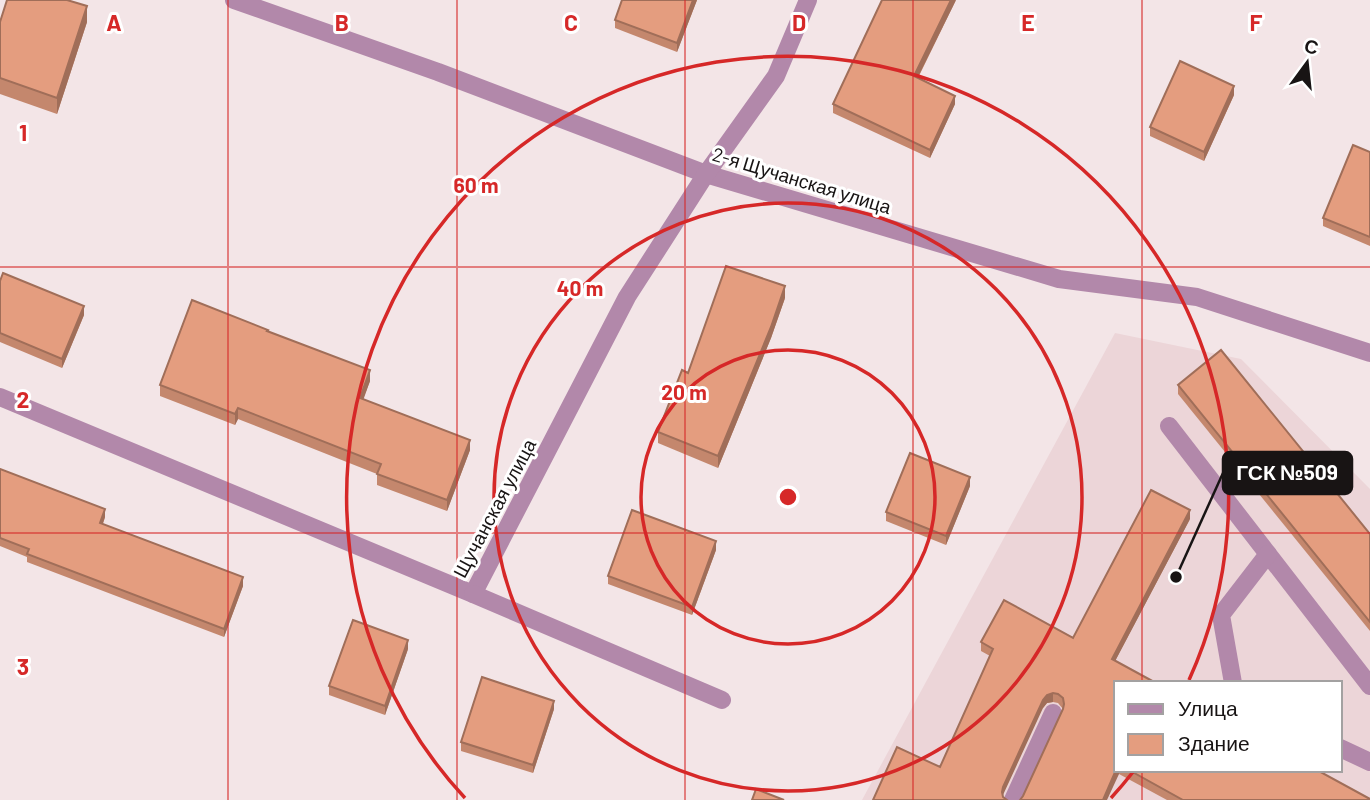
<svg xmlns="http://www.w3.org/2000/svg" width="1370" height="800" font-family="Barlow,sans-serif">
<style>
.built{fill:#ecd5d8;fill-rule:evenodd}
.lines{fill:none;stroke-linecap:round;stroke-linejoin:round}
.minor{stroke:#b288aa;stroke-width:18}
.wall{fill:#c4876d}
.shaded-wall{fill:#a06e59}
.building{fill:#e49d7f;stroke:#a06e59;stroke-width:2}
.grid{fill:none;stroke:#d62828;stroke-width:2;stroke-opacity:0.55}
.ring{fill:none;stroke:#d62828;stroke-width:3.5}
.labels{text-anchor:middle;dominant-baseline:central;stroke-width:6;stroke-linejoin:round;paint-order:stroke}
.street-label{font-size:19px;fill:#181414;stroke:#fff}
.grid-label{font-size:23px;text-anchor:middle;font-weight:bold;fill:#d62828;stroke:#fff;stroke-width:6;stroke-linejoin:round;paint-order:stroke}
.centre{fill:#d62828;stroke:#fff;stroke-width:3.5}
.ring-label{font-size:21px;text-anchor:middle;font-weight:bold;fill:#d62828;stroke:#fff;stroke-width:6;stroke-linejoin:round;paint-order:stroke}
.leader{fill:none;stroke:#181414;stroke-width:2.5}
.callout-dot{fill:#181414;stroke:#fff;stroke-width:2.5}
.callout{fill:#181414;stroke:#181414;stroke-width:2.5}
.callout-label{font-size:21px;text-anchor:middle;font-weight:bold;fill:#fff}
</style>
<rect width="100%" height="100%" fill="#f3e5e7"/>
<!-- built -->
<path class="built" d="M1115 333 1241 359 1370 489V800H862ZM1116 683H1340V770H1116Z"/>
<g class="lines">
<!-- minor -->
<g class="minor">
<polyline points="234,0 438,72 706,174 1059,279 1197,297 1370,353"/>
<polyline points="0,397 473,594 627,297 706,174 776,76 808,0"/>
<polyline points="1169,426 1370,686"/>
<polyline points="473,594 722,700"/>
<polyline points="1233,683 1221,615 1268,554"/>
<polyline points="1340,748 1370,762"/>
<polyline points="1013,800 1053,713"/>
</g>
</g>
<!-- wall -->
<g class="wall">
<polygon points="697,0 677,52 615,28 615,20"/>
<polygon points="956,0 918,78 955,104 930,158 833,113 833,104"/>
<polygon points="0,22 87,22 57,114 0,94"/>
<polygon points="1234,95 1204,161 1150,136 1150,127"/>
<polygon points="1370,152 1370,246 1323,226 1323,218"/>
<polygon points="0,281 84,315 62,368 0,342"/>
<polygon points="785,298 771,338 718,468 658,443 658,432 688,373"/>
<polygon points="268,331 370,381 363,399 470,450 447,511 377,485 377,474 238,419 235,425 160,396 160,385"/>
<polygon points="1178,385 1370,534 1370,631 1178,394"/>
<polygon points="0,469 105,517 103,524 243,586 224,637 27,562 27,557 0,546"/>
<polygon points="970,486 946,545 886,521 886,512"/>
<polygon points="1190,519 1115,661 1116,770 1317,770 1370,800 1167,800 1119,774 1023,796 1063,709 1058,703 1053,702 1047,703 1043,708 940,767 990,656 981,651 981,642 1073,638"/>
<polygon points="716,550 692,615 608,584 608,576"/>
<polygon points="408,649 385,715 329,695 329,686"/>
<polygon points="554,709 533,773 461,751 461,742"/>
</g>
<!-- shaded-wall -->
<g class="shaded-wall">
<polygon points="693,0 697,0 677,52 677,43"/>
<polygon points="951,0 956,0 914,85 914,76"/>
<polygon points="87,6 87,22 57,114 57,98"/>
<polygon points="1234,86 1234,95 1204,161 1204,152"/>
<polygon points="955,96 955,104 930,158 930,150"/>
<polygon points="785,286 785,298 771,338 718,468 718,456"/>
<polygon points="84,306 84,315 62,368 62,359"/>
<polygon points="370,370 370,381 360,409 360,398"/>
<polygon points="238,408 238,419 235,425 235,414"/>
<polygon points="470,440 470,450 447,511 447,500"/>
<polygon points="970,477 970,486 946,545 946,536"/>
<polygon points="105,509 105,517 100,531 100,523"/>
<polygon points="1190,510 1190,519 1112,667 1112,659"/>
<polygon points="716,541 716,550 692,615 692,607"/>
<polygon points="243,577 243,586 224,637 224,629"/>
<polygon points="408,640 408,649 385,715 385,706"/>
<polygon points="1053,693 1053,702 1047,703 1043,708 1003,795 1002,792 1003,787 1043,700 1047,695"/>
<polygon points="554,701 554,709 533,773 533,765"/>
<polygon points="1116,770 1119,770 1119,774 1107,800 1103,800"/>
</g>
<!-- building -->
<g class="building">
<polygon points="7,0 67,0 87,6 57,98 0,78 0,22"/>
<polygon points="622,0 693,0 677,43 615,20"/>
<polygon points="882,0 951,0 914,76 955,96 930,150 833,104"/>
<polygon points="1180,61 1234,86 1204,152 1150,127"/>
<polygon points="1353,145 1370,152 1370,237 1323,218"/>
<polygon points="726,266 785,286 771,327 718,456 658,432 682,370 688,373"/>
<polygon points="3,273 84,306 62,359 0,333 0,281"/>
<polygon points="192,300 268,330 267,331 370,370 360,398 470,440 447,500 377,474 381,464 238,408 235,414 160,385"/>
<polygon points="1221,350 1370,534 1370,622 1178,385"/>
<polygon points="910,453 970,477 946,536 886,512"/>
<polygon points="0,469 105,509 100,523 243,577 224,629 27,554 29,549 0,538"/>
<polygon points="1151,490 1190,510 1112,659 1156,683 1116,683 1116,770 1103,800 1020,800 1023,796 1063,709 1064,704 1063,698 1058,694 1053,693 1047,695 1043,700 1003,787 1002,792 1003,797 1007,800 873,800 897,747 940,767 993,649 981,642 1004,600 1073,638"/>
<polygon points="632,510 716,541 692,607 608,576"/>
<polygon points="353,620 408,640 385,706 329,686"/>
<polygon points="482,677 554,701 533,765 461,742"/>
<polygon points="1129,770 1317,770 1370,799 1370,800 1183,800"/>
<polygon points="756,789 784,800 752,800"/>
</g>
<!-- grid -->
<path class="grid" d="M228 0V800M457 0V800M685 0V800M913 0V800M1142 0V683M0 267H1370M0 533H1370M1142 770V800"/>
<!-- distance rings -->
<g class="ring">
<circle cx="788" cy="497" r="147"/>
<circle cx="788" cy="497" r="294"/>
<path d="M1133 772A441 441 0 0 1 1111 798M465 798A441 441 0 1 1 1189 680"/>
</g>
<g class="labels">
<!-- street labels -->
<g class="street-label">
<text transform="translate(802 180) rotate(17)">2-я Щучанская улица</text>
<text transform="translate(494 508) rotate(-62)">Щучанская улица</text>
</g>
</g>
<g class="grid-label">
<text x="114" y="31">A</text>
<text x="342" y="31">B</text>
<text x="571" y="31">C</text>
<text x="799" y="31">D</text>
<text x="1028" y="31">E</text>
<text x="1256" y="31">F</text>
<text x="23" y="141">1</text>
<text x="23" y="408">2</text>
<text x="23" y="675">3</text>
</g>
<circle cx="788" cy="497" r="10" class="centre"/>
<g class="ring-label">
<text x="476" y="193">60 m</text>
<text x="580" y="296">40 m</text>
<text x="684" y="400">20 m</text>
</g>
<!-- callouts -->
<path class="leader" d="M1176 577L1223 473"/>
<circle class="callout-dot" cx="1176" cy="577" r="7"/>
<rect class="callout" x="1223" y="452" width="129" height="42" rx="7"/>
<g class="callout-label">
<text x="1287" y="480">ГСК №509</text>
</g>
<!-- legend -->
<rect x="1114" y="681" width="228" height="91" fill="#ffffff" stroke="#a3a1a1" stroke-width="2"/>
<rect x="1128" y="704" width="35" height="10" fill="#b288aa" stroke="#a3a1a1" stroke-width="2"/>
<text x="1178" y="716" font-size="21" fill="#181414">Улица</text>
<rect x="1128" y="734" width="35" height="21" fill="#e49d7f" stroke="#a3a1a1" stroke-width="2"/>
<text x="1178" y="751" font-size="21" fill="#181414">Здание</text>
<!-- north arrow -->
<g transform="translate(1307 63) rotate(15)" stroke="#ffffff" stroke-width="5" paint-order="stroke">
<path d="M0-5L12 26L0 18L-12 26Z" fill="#181414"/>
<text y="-10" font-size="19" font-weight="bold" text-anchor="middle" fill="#181414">С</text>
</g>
</svg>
